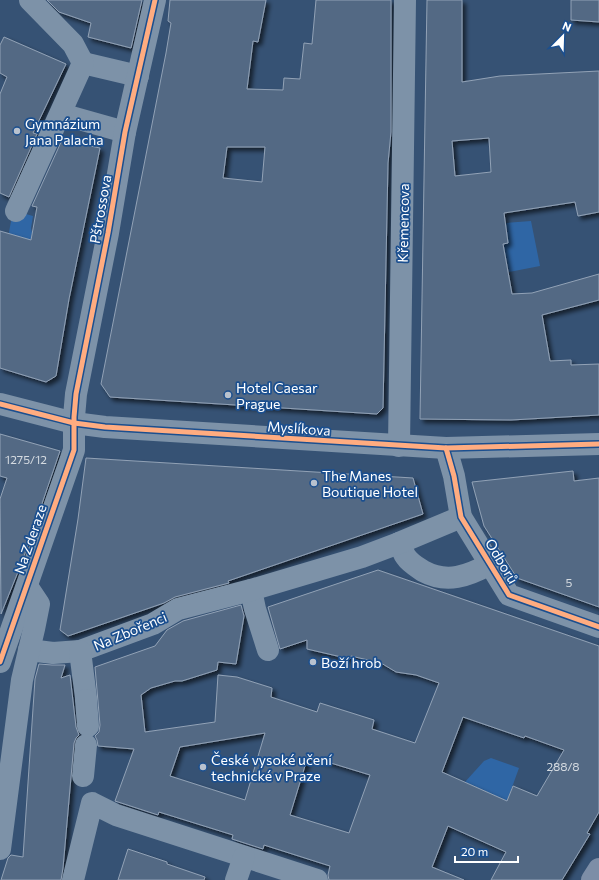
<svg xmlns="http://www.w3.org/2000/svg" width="599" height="880" font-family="Commissioner,sans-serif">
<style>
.green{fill:#2f66a5}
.building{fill:#526984;stroke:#92a2b6;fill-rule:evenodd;filter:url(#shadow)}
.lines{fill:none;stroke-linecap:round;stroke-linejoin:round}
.minor{stroke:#7d92a8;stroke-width:22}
.major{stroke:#7d8ea7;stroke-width:22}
.tram{stroke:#7e92a7;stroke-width:1}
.cycleway-casing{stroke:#1b4f8f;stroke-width:8}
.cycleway{stroke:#ffac80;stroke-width:5}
.poi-dot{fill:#b9c2ce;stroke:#1b4f8f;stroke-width:1.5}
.labels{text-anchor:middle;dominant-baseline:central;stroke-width:3.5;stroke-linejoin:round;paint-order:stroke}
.number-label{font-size:12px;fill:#d4dae0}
.poi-label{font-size:14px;fill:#fff;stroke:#1b4f8f;text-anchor:start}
.street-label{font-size:14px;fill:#fff;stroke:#1b4f8f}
</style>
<defs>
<filter id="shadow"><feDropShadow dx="3.5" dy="3.5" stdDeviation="2" flood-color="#0009"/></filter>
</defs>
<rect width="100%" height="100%" fill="#365274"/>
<!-- green -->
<g class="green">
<polygon points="15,211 33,216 31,228 32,233 26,263 1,275 12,216"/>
<polygon points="531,221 540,266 509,272 503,244 508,243 506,223"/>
<polygon points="491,758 519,768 507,801 465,782 484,761"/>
</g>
<!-- building -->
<g class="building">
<polygon points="47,0 142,0 131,48 88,37 91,23 59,12"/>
<path d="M170 0H266L258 42 253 41 247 89 283 90 284 78 300 79 304 43 312 44 316 0H391V132L388 163 383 408 377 414 110 397 101 384 166 53 171 23 168 21ZM227 147H265L262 182 223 178Z"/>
<path d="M427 0H462V82L500 76 599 71V212L578 216 575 202 504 213 508 243 503 244 512 294 532 293 599 274V300L542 315 550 361 571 360V365L599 364V415L511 420 420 419ZM489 138 491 172 455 176 452 141Z"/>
<polygon points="571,0 599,0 599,22 571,20"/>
<polygon points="4,37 66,64 33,133 37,134 9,197 0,193 0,94 7,77 0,73 0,45"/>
<polygon points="62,140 100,148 69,299 56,376 46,382 0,368 0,231 31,240 37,207 32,206"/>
<polygon points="0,434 60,451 22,562 1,614 0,499 7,478 0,476"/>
<polygon points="86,458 413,478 423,514 228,581 229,583 175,597 164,603 68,636 60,630 78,519"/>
<polygon points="573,471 574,481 599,478 599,607 517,578 484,526 472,482"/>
<path d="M378 570 599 646V812L587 833 590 834 562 880H491L506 852 448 826 432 867 464 880H329L328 875 330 866 264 845 263 849 232 839 233 835 159 812 158 815 115 801 134 749 98 746 97 740 95 736 99 732 100 725 95 667 155 646 167 630 183 621 241 605 244 616 236 664 218 662 217 670 182 681H175L151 688 141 695 145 732 215 722 218 675 237 677 272 688 271 697 317 712 320 703 374 720 372 729 415 743 439 683 416 675 396 672 381 663 351 656 350 659 307 649V640L280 649 268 607ZM463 717 524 738 525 736 564 750 537 796 513 786 507 801 442 772ZM265 733 245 800 170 776 180 747ZM308 756 370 775 349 833 290 815Z"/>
<polygon points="39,664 52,665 65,665 61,678 70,675 76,727 79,735 76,738 74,743 63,868 61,880 1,880 8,858 11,855 23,857 35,679"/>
<polygon points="128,849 167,862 167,864 205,877 204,880 118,880"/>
</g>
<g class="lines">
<!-- minor -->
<g class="minor">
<polyline points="83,63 138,76"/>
<polyline points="61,114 125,132"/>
<polyline points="16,211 83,63 73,44 30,0"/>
<polyline points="0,404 74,423 105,427 446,448 599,444"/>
<polyline points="399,446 405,0"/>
<polyline points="446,448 454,476 461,517 509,595 599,627"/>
<path d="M399 543C402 548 403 553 406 557 410 563 417 567 423 571 447 584 468 576 490 564"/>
<polyline points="251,590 255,609 268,650"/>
<polyline points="29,650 53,653 80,651 153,624 178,609 251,590 362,557 399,543 461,517"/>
<polyline points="80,651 86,698"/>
<polyline points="0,662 74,450 74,417 76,394 108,233 125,132 155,0"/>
<polyline points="86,700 88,726"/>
<polyline points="83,776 86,745"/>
<polyline points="0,849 22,680 34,629 39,604 27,586"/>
<polyline points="73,880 92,803 116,815 317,880"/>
<polyline points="236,880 244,857"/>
</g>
<!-- major -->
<polyline class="major" points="592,880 599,869"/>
<!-- tram -->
<g class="tram">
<path d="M0 399C35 409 70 417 105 422L399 442 448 443 584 440 599 438"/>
<polyline points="0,409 74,429 104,432 448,454 575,451 599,449"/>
</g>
<defs>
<g id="cycleway">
<polyline points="0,404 74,423 105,427 446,448 599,444"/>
<polyline points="446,448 454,476 461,517 509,595 599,627"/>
<polyline points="0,662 74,450 74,417 76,394 108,233 125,132 155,0"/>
</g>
</defs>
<!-- cycleway casing -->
<use href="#cycleway" class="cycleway-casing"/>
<!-- cycleway -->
<use href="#cycleway" class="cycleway"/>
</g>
<!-- markers -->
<g class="poi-dot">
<circle cx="17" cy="131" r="4"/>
<circle cx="228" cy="395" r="4"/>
<circle cx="314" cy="483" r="4"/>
<circle cx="313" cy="662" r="4"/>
<circle cx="203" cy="767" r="4"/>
</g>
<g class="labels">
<!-- number labels -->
<g class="number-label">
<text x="26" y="459">1275/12</text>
<text x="569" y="582">5</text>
<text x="563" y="766">288/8</text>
</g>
<!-- poi labels -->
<g class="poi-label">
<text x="25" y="123">Gymnázium<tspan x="25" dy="16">Jana Palacha</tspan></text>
<text x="236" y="387">Hotel Caesar<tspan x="236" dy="16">Prague</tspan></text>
<text x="322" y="475">The Manes<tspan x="322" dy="16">Boutique Hotel</tspan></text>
<text x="321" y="662">Boží hrob</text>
<text x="211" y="759">České vysoké učení<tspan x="211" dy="16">technické v Praze</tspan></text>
</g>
<!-- street labels -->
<g class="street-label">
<text transform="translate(100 209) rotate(-80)">Pštrossova</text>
<text transform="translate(403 223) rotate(-89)">Křemencova</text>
<text transform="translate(299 428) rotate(4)">Myslíkova</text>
<text transform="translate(30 539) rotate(-71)">Na Zderaze</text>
<text transform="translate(502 561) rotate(59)">Odborů</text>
<text transform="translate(130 631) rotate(-23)">Na Zbořenci</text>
</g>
</g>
<!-- north arrow -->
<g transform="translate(563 36) rotate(23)" stroke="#1b4f8f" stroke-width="3" paint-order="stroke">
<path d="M0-3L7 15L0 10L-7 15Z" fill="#ffffff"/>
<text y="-6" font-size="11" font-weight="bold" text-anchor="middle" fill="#ffffff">N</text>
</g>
<!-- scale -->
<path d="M455 856v6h63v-6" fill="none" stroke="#ffffff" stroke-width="2"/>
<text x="461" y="856" font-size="12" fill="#ffffff" stroke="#1b4f8f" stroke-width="3" paint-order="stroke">20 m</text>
</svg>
